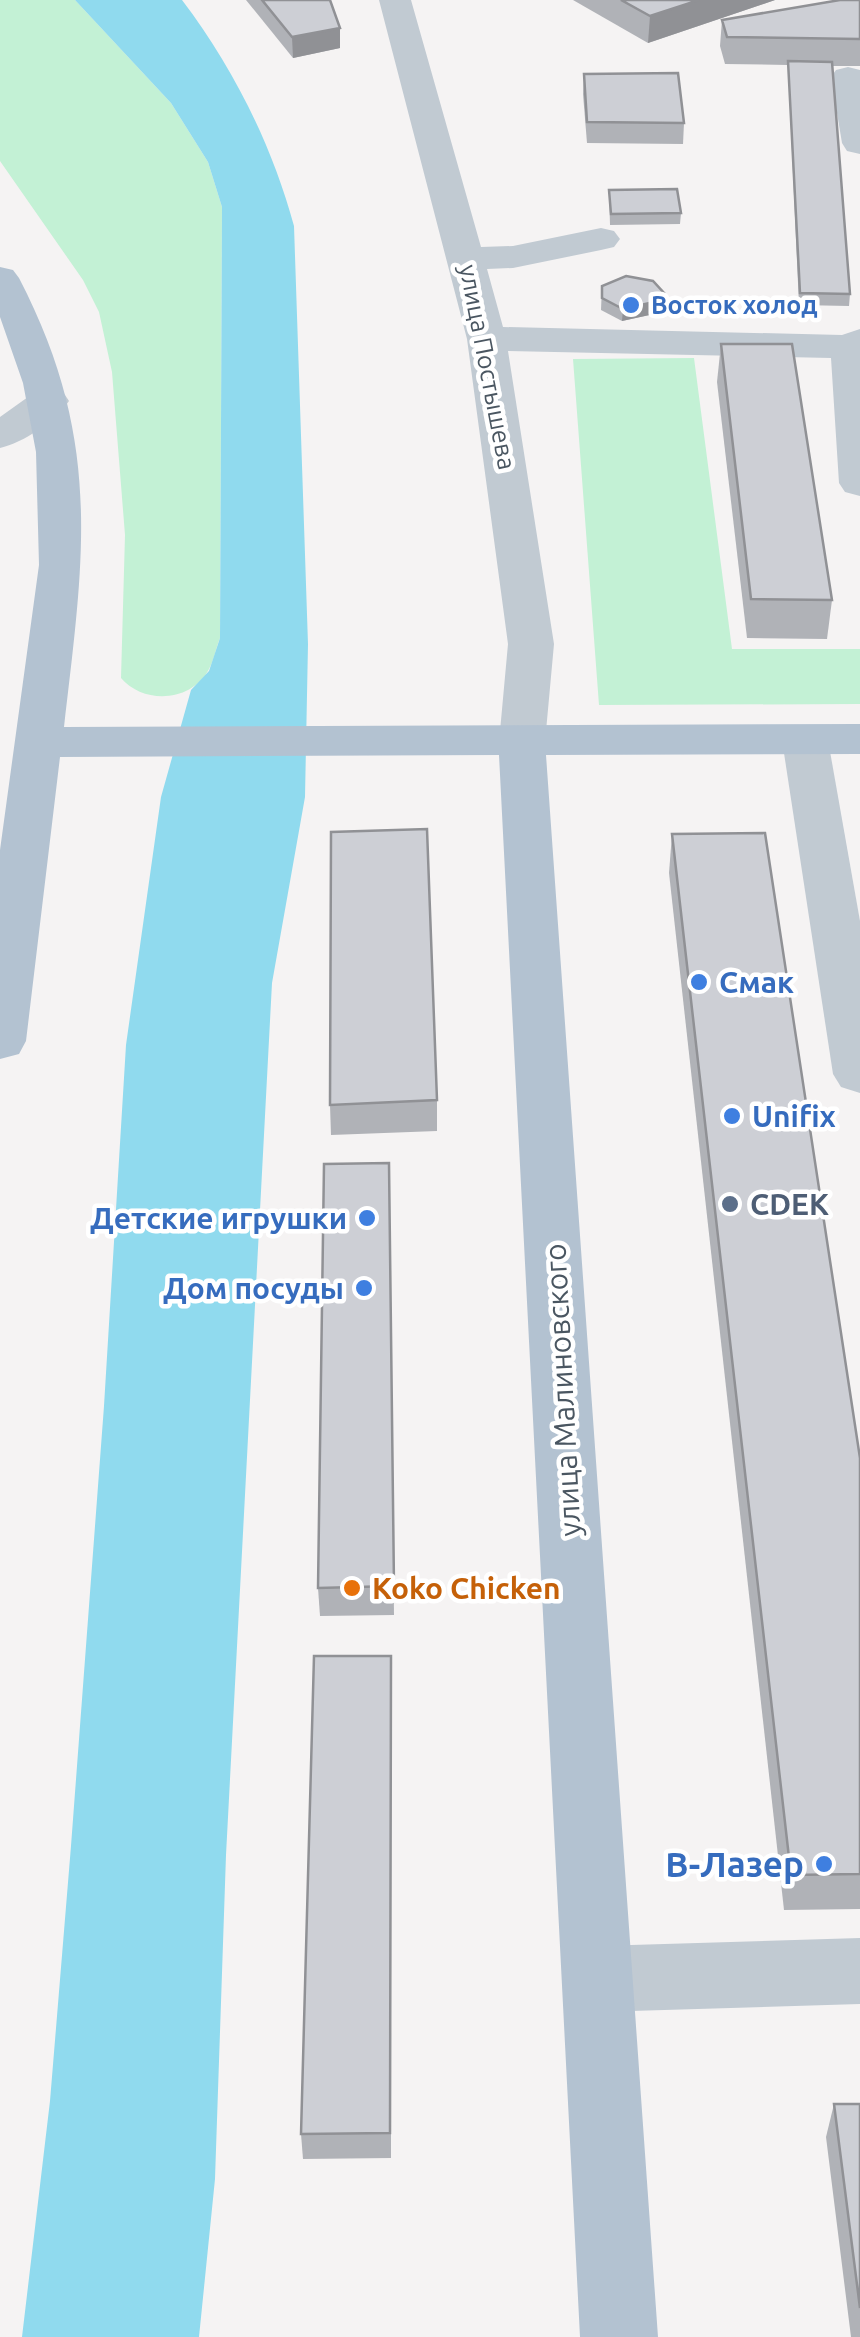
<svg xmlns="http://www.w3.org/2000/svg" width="860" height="2337" font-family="Ubuntu,sans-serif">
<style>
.green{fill:#c3f1d5}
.water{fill:#90daee}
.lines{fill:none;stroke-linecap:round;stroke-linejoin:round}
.minor{fill:#c1cad2;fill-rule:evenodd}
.major{fill:#b3c2d1;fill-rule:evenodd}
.wall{fill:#b0b2b7}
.shaded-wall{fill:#909195}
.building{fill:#cdcfd5;stroke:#909195;stroke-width:2.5}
.shop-dot{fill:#3f7fe0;stroke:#fff;stroke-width:4}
.service-dot{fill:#5c6f8a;stroke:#fff;stroke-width:4}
.food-dot{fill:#e8710a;stroke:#fff;stroke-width:4}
.labels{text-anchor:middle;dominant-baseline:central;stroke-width:9;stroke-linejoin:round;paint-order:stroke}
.far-shop-label{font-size:25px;font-weight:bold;fill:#366cbe;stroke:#fff;text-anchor:start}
.far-street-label{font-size:25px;fill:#4a5661;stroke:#fff}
.shop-label{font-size:30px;font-weight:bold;fill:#366cbe;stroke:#fff;text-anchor:start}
.service-label{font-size:30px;font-weight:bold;fill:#4e5e75;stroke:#fff;text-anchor:start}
.street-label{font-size:30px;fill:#4a5661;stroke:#fff}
.food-label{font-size:30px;font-weight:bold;fill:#c56008;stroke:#fff;text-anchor:start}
.near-shop-label{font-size:35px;font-weight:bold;fill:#366cbe;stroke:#fff;text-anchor:end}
</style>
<rect width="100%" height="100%" fill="#f5f3f3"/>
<!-- green -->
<g class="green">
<path d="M0 0H75L171 103 208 162 222 207 220 638C216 648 214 660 209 669 192 702 144 705 121 678L125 535 112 372 99 312 83 280 0 161Z"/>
<polygon points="694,358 732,649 860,649 860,704 599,705 573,359"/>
</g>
<!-- water -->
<path class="water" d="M75 0H182C233 67 272 145 294 226L308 644 305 797 272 983 226 1855 215 2179 199 2337H22L50 2101 71 1846 104 1406 126 1045 161 797 191 690 209 671 220 638 222 207 208 162 171 103Z"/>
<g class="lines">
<!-- minor -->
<g class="minor">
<polygon points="379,0 411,0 481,247 513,246 601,228 614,231 620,239 614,247 601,250 513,268 487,269 503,327 842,335 860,329 860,496 845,492 839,483 831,358 508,351 554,644 545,742 539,752 522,757 505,752 499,742 508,644 467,339"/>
<polygon points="848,67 860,70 860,154 847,151 842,143 831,77 836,70"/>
<path d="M49 389 63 392 69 401C55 421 23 443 0 448V417L35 392Z"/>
<polygon points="805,725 822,730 828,740 860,921 860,1093 841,1087 833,1074 782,740 788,730"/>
<polygon points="860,1938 860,2004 598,2012 573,2002 563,1979 573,1956 598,1946"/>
</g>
<!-- major -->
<path class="major" d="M0 267 13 270 19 278C103 440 84 555 64 727L860 724V754L546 755 658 2337H580L499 755 60 757 26 1041 19 1054 0 1059V850L39 565 36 452 23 383 0 317Z"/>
</g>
<!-- wall -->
<g class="wall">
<polygon points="246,0 330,0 340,48 293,58"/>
<polygon points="573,0 775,0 648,43"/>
<polygon points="860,0 860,66 832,66 850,294 849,306 799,305 788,65 725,64 720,46 722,20"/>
<polygon points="584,74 684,123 683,144 587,143 583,94"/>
<polygon points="609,190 681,213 680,224 610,225"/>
<polygon points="602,286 664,293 663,305 654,314 622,321 601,310"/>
<polygon points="721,344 832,600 827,639 747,638 717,382"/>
<polygon points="672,834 860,1458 860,1909 784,1910 669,873"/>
<polygon points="437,1100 437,1131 331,1135 330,1105"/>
<polygon points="389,1163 394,1615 320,1616 318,1588"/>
<polygon points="391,1656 391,2158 303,2159 301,2134"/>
<polygon points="834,2104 860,2104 860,2337 851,2337 826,2137"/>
</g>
<!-- shaded-wall -->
<g class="shaded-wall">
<polygon points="699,0 775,0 648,43 650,16"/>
<polygon points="340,28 340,48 293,58 292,37"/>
<polygon points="664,293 663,305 654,314 622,321 623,309"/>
</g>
<!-- building -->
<g class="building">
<polygon points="262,0 330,0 340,28 292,37"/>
<polygon points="621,0 699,0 650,16"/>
<polygon points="840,0 860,0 860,39 727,37 722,20"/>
<polygon points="788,61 832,62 850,294 800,293"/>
<polygon points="678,73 684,123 587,122 584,74"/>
<polygon points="677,189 681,213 611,214 609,190"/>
<polygon points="626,276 653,281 664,293 654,302 623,309 602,298 602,286"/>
<polygon points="721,344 792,344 832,600 751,599"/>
<polygon points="427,829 437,1100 330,1105 331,832"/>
<polygon points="765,833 860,1458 860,1874 791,1875 672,834"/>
<polygon points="389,1163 394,1586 318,1588 324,1164"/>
<polygon points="314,1656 391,1656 390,2133 301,2134"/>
<polygon points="834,2104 860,2104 860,2308"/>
</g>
<!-- markers -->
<g class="shop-dot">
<circle cx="631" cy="305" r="10"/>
<circle cx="699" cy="982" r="10"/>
<circle cx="732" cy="1116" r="10"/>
<circle cx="367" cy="1218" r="10"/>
<circle cx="364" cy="1288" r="10"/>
<circle cx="824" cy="1864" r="10"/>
</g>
<circle class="service-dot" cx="730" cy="1204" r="10"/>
<circle class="food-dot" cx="352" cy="1588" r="10"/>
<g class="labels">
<!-- far-shop labels -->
<g class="far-shop-label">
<text x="651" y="305">Восток холод</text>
</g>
<!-- far-street labels -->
<g class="far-street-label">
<text transform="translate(488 367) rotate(79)">улица Постышева</text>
</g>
<!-- shop labels -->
<g class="shop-label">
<text x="719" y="982">Смак</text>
<text x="752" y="1116">Unifix</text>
<text x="347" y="1218" text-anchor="end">Детские игрушки</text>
<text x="344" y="1288" text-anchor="end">Дом посуды</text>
</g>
<!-- service labels -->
<g class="service-label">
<text x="750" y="1204">CDEK</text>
</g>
<!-- street labels -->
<g class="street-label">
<text transform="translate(562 1390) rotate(-93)">улица Малиновского</text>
</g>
<!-- food labels -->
<g class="food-label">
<text x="372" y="1588">Koko Chicken</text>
</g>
<!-- near-shop labels -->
<g class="near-shop-label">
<text x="804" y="1864">В-Лазер</text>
</g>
</g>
</svg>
